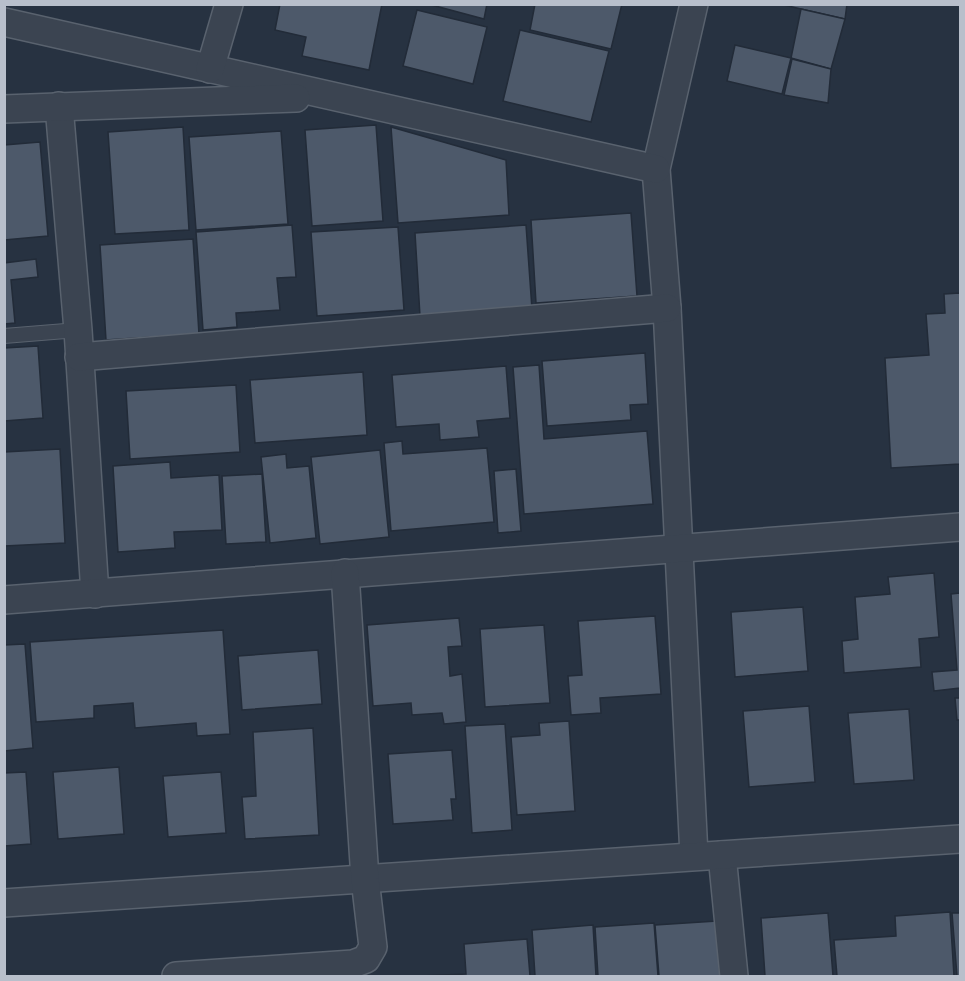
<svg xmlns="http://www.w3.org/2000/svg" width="965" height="981" font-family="Ubuntu,sans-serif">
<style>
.building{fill:#4d596a;stroke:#222b38;stroke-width:1.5}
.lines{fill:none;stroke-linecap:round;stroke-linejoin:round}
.lane-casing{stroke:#59626e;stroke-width:16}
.street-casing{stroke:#59626e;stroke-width:30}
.lane{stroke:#3b4451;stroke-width:14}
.street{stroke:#3b4451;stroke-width:27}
</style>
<rect width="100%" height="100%" fill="#273241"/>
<!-- building -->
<g class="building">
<polygon points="280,4 382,4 369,70 302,56 306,37 275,30"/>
<polygon points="428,4 487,4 484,19"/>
<polygon points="535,4 622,4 611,49 530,30"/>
<polygon points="780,4 847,4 845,19 801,9"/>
<polygon points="801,9 845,19 831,69 791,58"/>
<polygon points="417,10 487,27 473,84 403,66"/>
<polygon points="520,30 609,51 591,122 503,101"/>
<polygon points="735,45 791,58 782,94 727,81"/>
<polygon points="792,59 831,69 828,103 784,95"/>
<polygon points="376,125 383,221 312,226 305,130"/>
<polygon points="183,127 189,230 115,234 108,132"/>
<polygon points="391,127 506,160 509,215 398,223"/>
<polygon points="281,131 288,224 196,230 189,137"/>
<polygon points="40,142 48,236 4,240 4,145"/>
<polygon points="631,213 637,296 536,303 531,220"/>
<polygon points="292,225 296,277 277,278 280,310 236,313 237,327 203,330 196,232"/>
<polygon points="526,225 532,309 420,316 415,233"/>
<polygon points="398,227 404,310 317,316 311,232"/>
<polygon points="193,239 199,334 106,340 100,245"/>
<polygon points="36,259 38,277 11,280 15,323 4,324 4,263"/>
<polygon points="960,293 960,464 891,468 885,358 929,355 926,314 945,313 944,294"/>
<polygon points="38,346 43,418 4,421 4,348"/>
<polygon points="645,353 648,404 630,405 631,420 547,426 542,361"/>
<polygon points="539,365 544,439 647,431 653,504 524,514 513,367"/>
<polygon points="506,366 510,418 477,421 479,437 440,440 439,424 396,427 392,375"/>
<polygon points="363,372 367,435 255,443 250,380"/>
<polygon points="236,385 240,452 130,459 126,391"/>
<polygon points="402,441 403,454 487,448 494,522 391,531 384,443"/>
<polygon points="60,449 65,543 4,546 4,452"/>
<polygon points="380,450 389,537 320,544 311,457"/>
<polygon points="286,454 287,468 309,466 316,538 270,543 261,457"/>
<polygon points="170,462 171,478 219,475 222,530 174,532 175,548 118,552 113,466"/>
<polygon points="516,469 521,531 498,533 494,471"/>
<polygon points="262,474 266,542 226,544 222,476"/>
<polygon points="934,573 939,637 919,639 921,667 844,673 842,641 858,639 855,597 890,594 888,577"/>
<polygon points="960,593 960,688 934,691 932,672 957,670 951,594"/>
<polygon points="803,607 808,671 735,677 731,612"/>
<polygon points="655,616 661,694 600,698 601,713 571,715 568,676 582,675 578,621"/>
<polygon points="459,618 462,646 448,647 450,676 462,674 466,722 444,724 442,713 412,715 411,703 373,706 367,625"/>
<polygon points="544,625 550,703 485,707 480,629"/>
<polygon points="223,630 230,734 197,736 196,723 135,728 133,703 94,706 94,718 36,722 30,642"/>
<polygon points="25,644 33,748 4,751 4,645"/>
<polygon points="318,650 322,704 242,710 238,656"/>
<polygon points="955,698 960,698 960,720 957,720"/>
<polygon points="809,706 815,782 749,787 743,711"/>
<polygon points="909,709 914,780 854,784 848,713"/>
<polygon points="569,721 575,811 517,815 511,737 540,735 539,723"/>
<polygon points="505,724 512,830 472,833 465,726"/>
<polygon points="313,728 319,835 245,839 242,797 256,796 253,732"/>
<polygon points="452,750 456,799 451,799 453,820 393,824 388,754"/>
<polygon points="119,767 124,834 58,839 53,772"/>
<polygon points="26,772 31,844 4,846 4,773"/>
<polygon points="221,772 226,833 168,837 163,776"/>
<polygon points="950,912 954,976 837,976 834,940 896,936 895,916"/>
<polygon points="828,913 833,976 765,976 761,918"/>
<polygon points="952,913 960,913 960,976 957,976"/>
<polygon points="717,921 720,976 659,976 655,925"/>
<polygon points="654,923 658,976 598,976 595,927"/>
<polygon points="593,925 596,976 535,976 532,930"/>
<polygon points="527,939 530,976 421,976 466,974 464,944"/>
</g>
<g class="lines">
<defs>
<polyline id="lane" points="4,336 78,330"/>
<g id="street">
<polyline points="694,4 656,169 667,308 694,856"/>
<polyline points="4,22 656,169"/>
<polyline points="210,69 229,4"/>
<polyline points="59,106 78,330 95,594"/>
<polyline points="4,109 296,98"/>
<polyline points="79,357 667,308"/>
<polyline points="4,600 960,527"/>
<polyline points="722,855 734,976"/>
<polyline points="4,903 960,839"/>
<polyline points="176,976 353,964 366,959 373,947 365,879 345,573"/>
</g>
</defs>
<!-- lane casing -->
<use href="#lane" class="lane-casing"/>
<!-- street casing -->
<use href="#street" class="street-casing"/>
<!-- lane -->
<use href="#lane" class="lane"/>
<!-- street -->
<use href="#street" class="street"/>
</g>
<!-- border -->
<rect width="965" height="981" fill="none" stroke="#b8bfcb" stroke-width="12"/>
</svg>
